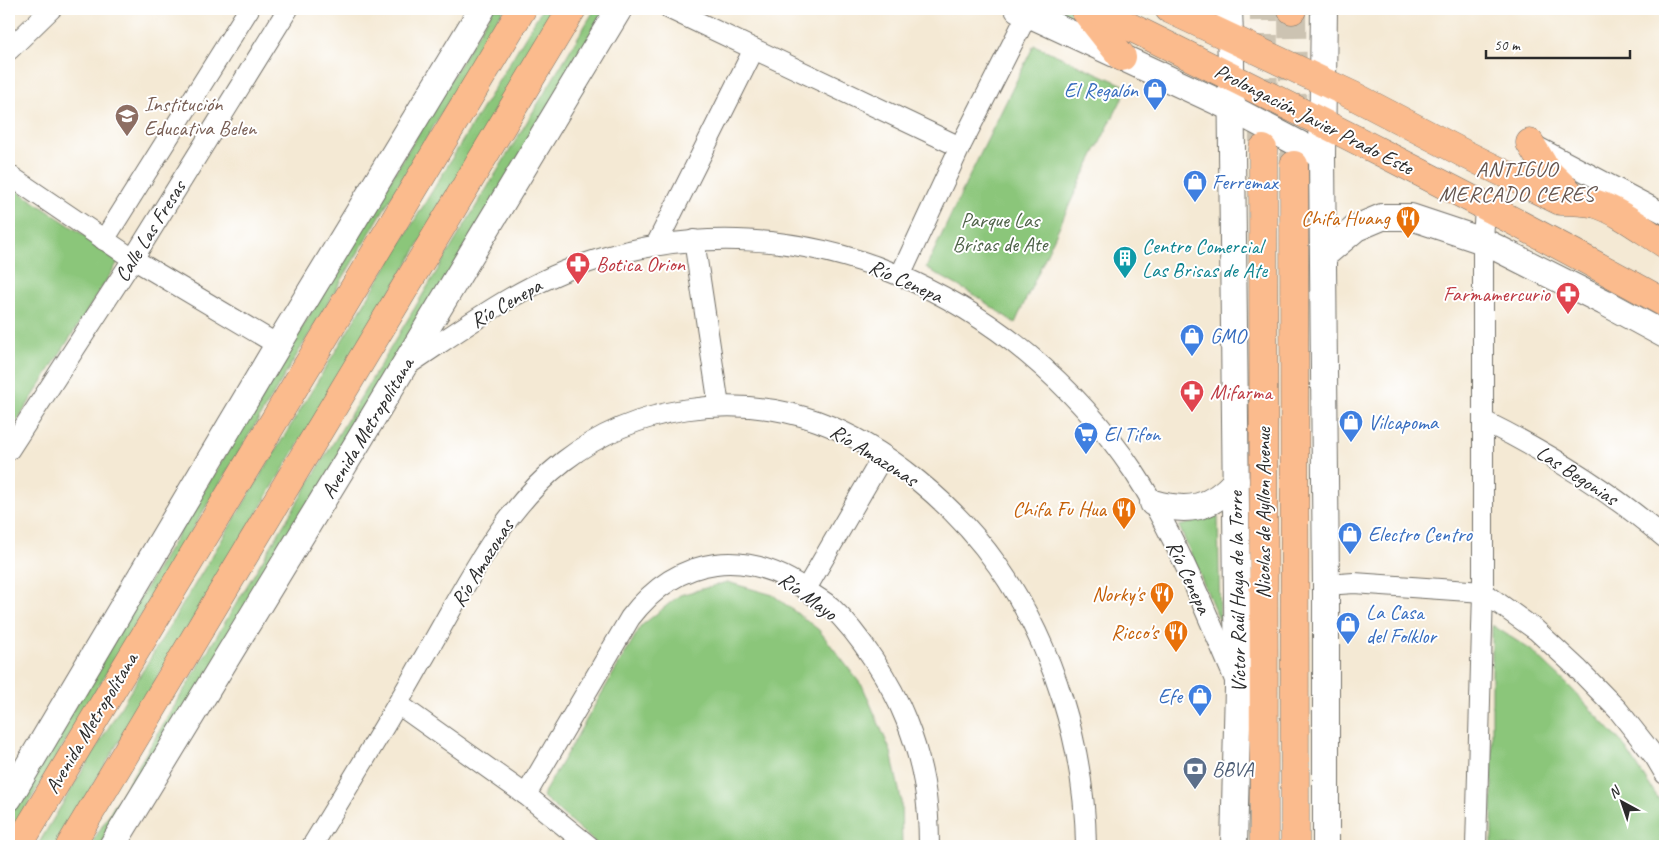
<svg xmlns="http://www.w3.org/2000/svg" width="1674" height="855" font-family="Caveat,sans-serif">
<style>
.green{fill:#8bc67a;stroke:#5b7852}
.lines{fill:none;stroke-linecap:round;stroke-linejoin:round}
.primary-tunnel{stroke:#ccc3b2;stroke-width:28;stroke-dasharray:28 14;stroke-linecap:butt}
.minor-casing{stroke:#716e66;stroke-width:22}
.tertiary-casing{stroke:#716e66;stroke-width:28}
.primary-casing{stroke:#716e66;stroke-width:29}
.minor{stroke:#fff;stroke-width:20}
.tertiary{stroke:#fff;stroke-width:26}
.primary{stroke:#fbbb8d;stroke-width:28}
.labels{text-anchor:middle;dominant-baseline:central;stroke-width:4;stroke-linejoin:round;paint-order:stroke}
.shop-label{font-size:21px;fill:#366cbe;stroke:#fff;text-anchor:start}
.education-label{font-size:21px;fill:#785e54;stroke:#fff;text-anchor:start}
.street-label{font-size:21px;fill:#2b2b2b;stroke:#fff}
.food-label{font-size:21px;fill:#c56008;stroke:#fff;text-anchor:end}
.park-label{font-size:21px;fill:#4d6147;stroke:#fff}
.culture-label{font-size:21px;fill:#0d838f;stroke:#fff;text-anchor:start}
.health-label{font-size:21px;fill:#be3a42;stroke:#fff;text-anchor:start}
.service-label{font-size:21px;fill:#4e5e75;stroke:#fff;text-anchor:start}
.neighbourhood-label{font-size:22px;letter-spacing:1px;fill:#64544e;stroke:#fff}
</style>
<rect width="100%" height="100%" fill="#fff"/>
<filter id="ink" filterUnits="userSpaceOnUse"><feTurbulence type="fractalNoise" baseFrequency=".02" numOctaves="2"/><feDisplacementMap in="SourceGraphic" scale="10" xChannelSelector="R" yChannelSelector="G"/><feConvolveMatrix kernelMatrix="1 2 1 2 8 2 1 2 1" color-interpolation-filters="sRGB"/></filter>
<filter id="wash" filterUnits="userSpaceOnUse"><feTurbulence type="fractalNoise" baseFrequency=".0096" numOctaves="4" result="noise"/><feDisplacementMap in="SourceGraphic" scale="20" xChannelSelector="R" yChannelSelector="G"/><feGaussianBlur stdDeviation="1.12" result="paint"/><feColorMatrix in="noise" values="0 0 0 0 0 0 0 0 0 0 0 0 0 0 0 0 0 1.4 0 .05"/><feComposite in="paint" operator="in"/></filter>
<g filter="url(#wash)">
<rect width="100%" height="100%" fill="#f4e9d4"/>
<!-- green -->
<g class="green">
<polygon points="493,9 504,9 9,836 9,816"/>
<polygon points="542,9 561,9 56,846 37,846"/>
<polygon points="595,9 609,9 105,846 90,846"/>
<polygon points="1045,9 1073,9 1088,27"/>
<polygon points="1034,45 1128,87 1078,186 1015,323 976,296 926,268 969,177"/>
<polygon points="9,185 120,259 9,434"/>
<polygon points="1218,516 1220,622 1179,526"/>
<polygon points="727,582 773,595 819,630 863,687 891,752 901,799 902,846 599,846 542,796 641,626 680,595"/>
<polygon points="1492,625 1531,650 1569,686 1623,744 1665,809 1665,846 1492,846"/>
</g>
</g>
<g filter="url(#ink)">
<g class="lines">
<!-- primary-tunnel -->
<g class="primary-tunnel">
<polyline points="1292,10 1294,164"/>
<polyline points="1263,147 1264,9"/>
</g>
<defs>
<g id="minor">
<polyline points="670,9 960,147"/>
<polyline points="9,50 51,9"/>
<polyline points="1530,143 1665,214"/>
<polyline points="9,175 133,259 278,345"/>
<polyline points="104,240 249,9"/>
<polyline points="694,240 719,406"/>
<polyline points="656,245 754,49"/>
<polyline points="900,276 960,147 1028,13"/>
<path d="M406 366C465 327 524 282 593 261 802 193 1015 295 1134 472 1176 536 1205 610 1235 680"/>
<path d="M1484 421C1549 453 1610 491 1665 538"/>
<polyline points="9,450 133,259 288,9"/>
<polyline points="1326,585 1354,583 1483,592 1536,630 1577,668 1618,710 1655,757 1665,774"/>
<polyline points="806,589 883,456"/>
<polyline points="398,704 526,795 589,846"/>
<path d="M526 795 630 618C679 554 748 546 812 594 818 598 825 602 831 607 859 633 892 684 906 720 923 763 929 800 929 846"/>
<path d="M312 846C349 785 387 724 422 661 463 591 499 512 564 461 635 406 733 392 817 421 886 446 956 506 998 566 1054 646 1085 749 1086 846"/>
<polyline points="1476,846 1483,592 1483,241 1485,207"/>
</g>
<g id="tertiary">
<polyline points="1018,9 1231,108 1322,156"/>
<polyline points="1229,9 1231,62 1238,687 1234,846"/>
<polyline points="1324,9 1322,156 1326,585 1326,846"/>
<polyline points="1324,255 1356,228 1382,217 1411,217 1483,241 1604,302 1665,335"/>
<path d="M1153 503C1188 513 1211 509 1236 481"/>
<polyline points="9,798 278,345 482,9"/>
<polyline points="112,846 346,462 619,9"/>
</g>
<g id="primary">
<polyline points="1084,9 1122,57"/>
<path d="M1094 9C1286 104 1478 199 1665 303"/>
<path d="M1169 9 1354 96 1465 154 1560 201C1572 201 1584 201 1596 204 1619 211 1644 231 1665 244"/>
<polyline points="1292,10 1292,9"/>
<polyline points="1530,143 1547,171 1576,199"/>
<polyline points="1263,149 1264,846"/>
<polyline points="1294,165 1295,846"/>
<polyline points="18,846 522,9"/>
<polyline points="70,846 572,9"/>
</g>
</defs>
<!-- minor casing -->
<use href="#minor" class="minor-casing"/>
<!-- tertiary casing -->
<use href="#tertiary" class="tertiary-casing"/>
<!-- primary casing -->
<use href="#primary" class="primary-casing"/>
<!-- minor -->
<use href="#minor" class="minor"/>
<!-- tertiary -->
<use href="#tertiary" class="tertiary"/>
<!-- primary -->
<use href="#primary" class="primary"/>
</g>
</g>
<!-- icons -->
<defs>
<symbol id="shop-pin" viewBox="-11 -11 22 30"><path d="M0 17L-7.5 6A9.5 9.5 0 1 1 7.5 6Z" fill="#3f7fe0" stroke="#fff"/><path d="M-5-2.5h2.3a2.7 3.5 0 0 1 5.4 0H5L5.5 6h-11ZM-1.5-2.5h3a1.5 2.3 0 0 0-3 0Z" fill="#fff"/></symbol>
<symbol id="school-pin" viewBox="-11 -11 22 30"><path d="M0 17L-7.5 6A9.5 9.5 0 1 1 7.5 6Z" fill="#8d6e63" stroke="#fff"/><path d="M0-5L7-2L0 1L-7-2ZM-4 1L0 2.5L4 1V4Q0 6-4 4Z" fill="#fff"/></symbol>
<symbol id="restaurant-pin" viewBox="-11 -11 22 30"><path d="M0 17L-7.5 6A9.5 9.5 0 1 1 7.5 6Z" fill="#e8710a" stroke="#fff"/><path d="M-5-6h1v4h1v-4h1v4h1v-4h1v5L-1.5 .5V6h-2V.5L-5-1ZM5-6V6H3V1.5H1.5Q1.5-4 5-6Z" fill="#fff"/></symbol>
<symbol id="building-pin" viewBox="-11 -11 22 30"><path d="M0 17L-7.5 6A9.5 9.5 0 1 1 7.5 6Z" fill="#0f9aa8" stroke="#fff"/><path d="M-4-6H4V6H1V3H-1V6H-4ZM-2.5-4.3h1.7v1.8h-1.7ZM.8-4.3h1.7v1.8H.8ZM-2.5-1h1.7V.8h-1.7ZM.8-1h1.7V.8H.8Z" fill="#fff"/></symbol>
<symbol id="pharmacy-pin" viewBox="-11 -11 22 30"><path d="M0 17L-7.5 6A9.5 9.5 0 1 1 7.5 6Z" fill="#e0444e" stroke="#fff"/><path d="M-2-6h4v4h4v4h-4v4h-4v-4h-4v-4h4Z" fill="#fff"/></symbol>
<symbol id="supermarket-pin" viewBox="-11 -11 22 30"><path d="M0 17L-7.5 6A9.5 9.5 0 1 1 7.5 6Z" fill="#3f7fe0" stroke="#fff"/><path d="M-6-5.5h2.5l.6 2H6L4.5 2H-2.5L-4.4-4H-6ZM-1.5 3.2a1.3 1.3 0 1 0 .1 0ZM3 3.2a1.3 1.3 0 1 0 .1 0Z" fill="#fff"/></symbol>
<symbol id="bank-pin" viewBox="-11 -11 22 30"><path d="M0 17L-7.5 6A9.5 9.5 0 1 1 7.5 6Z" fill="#5c6f8a" stroke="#fff"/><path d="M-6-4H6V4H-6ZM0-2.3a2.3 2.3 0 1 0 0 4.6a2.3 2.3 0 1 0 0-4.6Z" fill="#fff"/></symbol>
</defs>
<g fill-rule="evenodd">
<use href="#shop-pin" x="1141" y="76" width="28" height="38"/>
<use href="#school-pin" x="113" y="102" width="28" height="38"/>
<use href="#shop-pin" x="1181" y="168" width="28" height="38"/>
<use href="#restaurant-pin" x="1394" y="204" width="28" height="38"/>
<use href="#building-pin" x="1111" y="244" width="28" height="38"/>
<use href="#pharmacy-pin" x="564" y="250" width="28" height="38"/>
<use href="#pharmacy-pin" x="1554" y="280" width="28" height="38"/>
<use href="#shop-pin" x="1178" y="322" width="28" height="38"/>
<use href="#pharmacy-pin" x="1178" y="378" width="28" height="38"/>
<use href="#shop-pin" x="1337" y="408" width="28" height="38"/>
<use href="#supermarket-pin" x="1072" y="420" width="28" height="38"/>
<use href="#restaurant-pin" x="1110" y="495" width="28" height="38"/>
<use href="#shop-pin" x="1336" y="520" width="28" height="38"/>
<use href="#restaurant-pin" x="1148" y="580" width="28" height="38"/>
<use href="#shop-pin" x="1334" y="610" width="28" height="38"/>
<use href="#restaurant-pin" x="1162" y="618" width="28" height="38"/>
<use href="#shop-pin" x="1186" y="682" width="28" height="38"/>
<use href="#bank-pin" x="1181" y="755" width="28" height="38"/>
</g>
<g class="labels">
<!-- shop labels -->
<g class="shop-label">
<text x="1138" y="90" text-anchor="end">El Regalón</text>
<text x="1212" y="182">Ferremax</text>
<text x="1210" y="336">GMO</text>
<text x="1368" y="422">Vilcapoma</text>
<text x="1104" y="434">El Tifon</text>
<text x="1368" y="534">Electro Centro</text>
<text x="1366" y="612">La Casa<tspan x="1366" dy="24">del Folklor</tspan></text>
<text x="1182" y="696" text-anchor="end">Efe</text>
</g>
<!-- education labels -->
<g class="education-label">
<text x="144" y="104">Institución<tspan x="144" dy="24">Educativa Belen</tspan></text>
</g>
<!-- street labels -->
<g class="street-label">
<text transform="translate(1314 119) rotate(27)">Prolongación Javier Prado Este</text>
<text transform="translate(150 231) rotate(-58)">Calle Las Fresas</text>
<text transform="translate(906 281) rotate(24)">Río Cenepa</text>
<text transform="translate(506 303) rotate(-30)">Río Cenepa</text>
<text transform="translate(367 428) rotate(-59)">Avenida Metropolitana</text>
<text transform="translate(874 455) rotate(32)">Río Amazonas</text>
<text transform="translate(1577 475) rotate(33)">Las Begonias</text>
<text transform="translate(1263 513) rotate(-90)">Nicolas de Ayllon Avenue</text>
<text transform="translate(482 563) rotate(-58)">Río Amazonas</text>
<text transform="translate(1189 577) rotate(65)">Río Cenepa</text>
<text transform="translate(1237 592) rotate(-91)">Víctor Raúl Haya de la Torre</text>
<text transform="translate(808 596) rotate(36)">Río Mayo</text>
<text transform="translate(91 723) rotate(-59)">Avenida Metropolitana</text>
</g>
<!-- food labels -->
<g class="food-label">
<text x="1390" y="218">Chifa Huang</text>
<text x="1106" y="509">Chifa Fu Hua</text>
<text x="1144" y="594">Norky's</text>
<text x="1158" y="632">Ricco's</text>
</g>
<!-- park labels -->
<g class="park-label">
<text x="1000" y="220">Parque Las<tspan x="1000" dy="24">Brisas de Ate</tspan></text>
</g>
<!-- culture labels -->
<g class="culture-label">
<text x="1142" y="246">Centro Comercial<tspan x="1142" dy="24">Las Brisas de Ate</tspan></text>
</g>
<!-- health labels -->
<g class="health-label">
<text x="596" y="264">Botica Orion</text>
<text x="1550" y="294" text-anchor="end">Farmamercurio</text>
<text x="1210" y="392">Mifarma</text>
</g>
<!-- service labels -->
<g class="service-label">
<text x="1212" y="769">BBVA</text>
</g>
<!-- neighbourhood labels -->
<g class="neighbourhood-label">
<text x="1517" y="169">ANTIGUO<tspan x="1517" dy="25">MERCADO CERES</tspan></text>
</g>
</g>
<!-- margin -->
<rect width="1674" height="855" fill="none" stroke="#fff" stroke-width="30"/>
<!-- north arrow -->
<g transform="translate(1622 802) rotate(320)" stroke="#ffffff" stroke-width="4" paint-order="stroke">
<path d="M0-4L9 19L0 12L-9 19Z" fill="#2b2b2b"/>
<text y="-8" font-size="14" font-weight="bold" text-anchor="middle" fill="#2b2b2b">N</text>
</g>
<!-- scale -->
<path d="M1486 50v8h144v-8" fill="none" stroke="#2b2b2b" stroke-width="2.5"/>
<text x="1494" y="50" font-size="15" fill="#2b2b2b" stroke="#ffffff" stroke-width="4" paint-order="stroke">50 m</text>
</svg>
